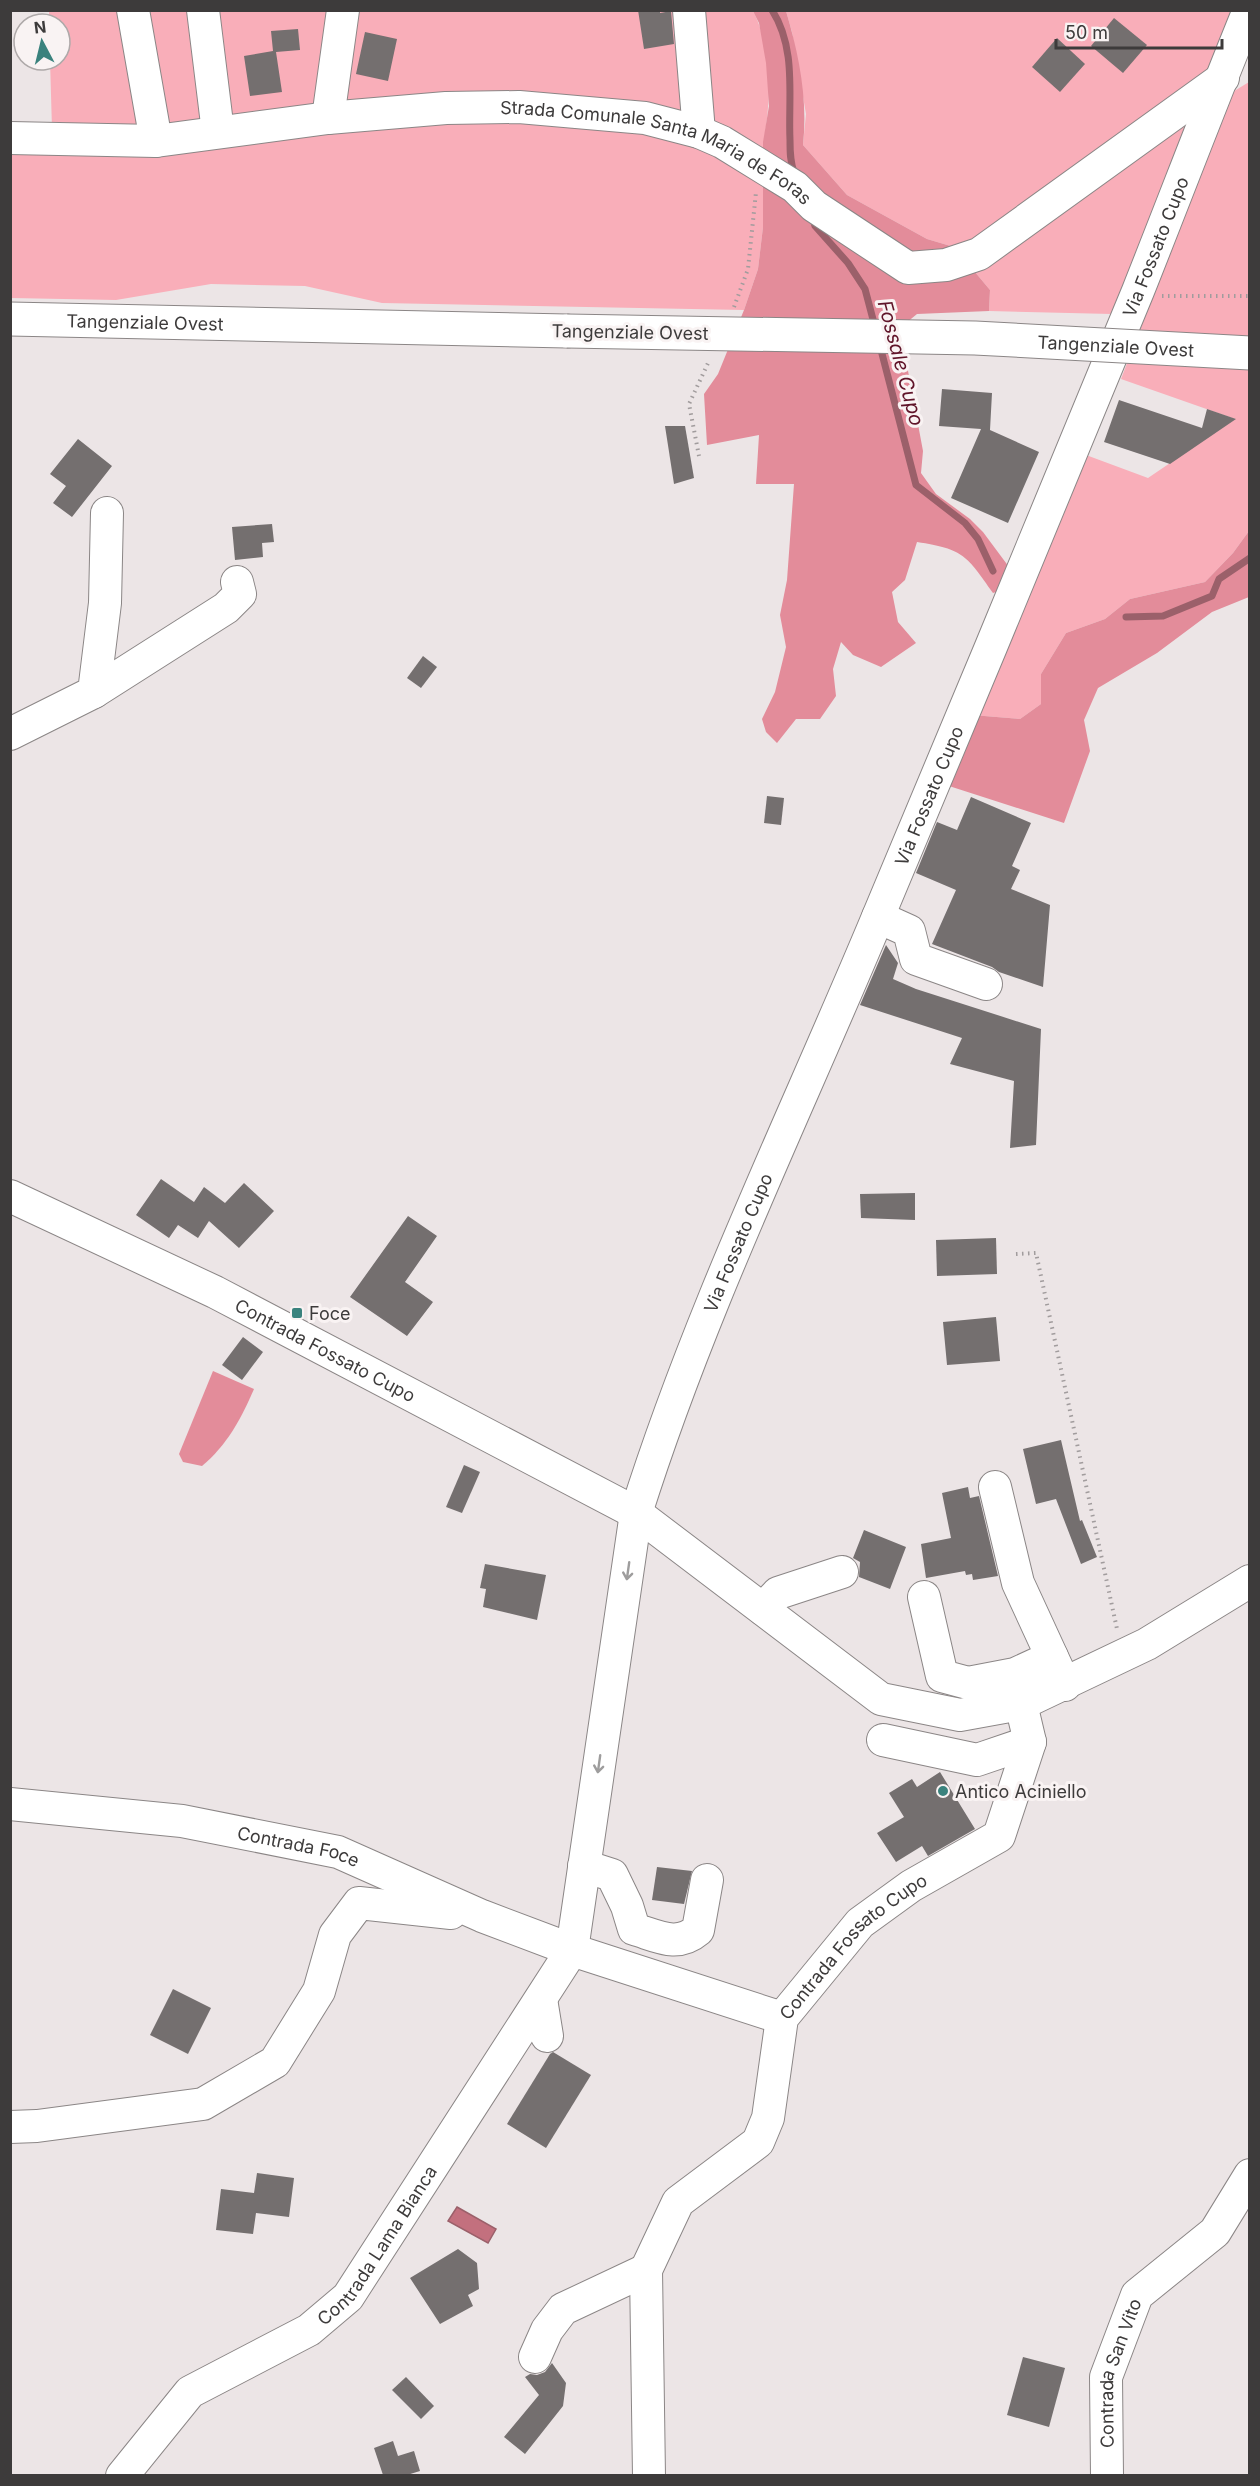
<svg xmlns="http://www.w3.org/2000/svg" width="1260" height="2486" font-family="Inter,sans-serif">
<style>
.green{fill:#f9aeb9}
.forest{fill:#e38c9a}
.water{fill:#c3707e;stroke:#9b606a;stroke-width:1.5}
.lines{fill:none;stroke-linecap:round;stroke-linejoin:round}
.stream{stroke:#9b606a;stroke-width:7}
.building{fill:#746f6f}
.minor-casing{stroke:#8b8686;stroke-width:34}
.major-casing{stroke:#8b8686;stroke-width:35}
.path{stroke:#a19c9d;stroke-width:4;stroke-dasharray:1.5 4.5;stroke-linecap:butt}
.minor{stroke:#fff;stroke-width:32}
.major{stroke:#fff;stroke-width:33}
.major-bridge-casing{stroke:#8b8686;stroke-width:35;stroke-linecap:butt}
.major-bridge{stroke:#fff;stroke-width:33}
.oneway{stroke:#9e9d9d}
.poi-dot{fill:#3a827d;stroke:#f9f3f3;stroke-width:2}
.labels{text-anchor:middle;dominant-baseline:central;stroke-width:6;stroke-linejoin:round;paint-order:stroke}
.street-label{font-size:18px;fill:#3d3b3b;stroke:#f9f3f3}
.poi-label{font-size:18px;fill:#3d3b3b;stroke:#f9f3f3;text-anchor:start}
.water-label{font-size:20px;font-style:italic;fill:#601429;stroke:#f9f3f3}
</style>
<rect width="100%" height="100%" fill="#ece5e6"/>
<!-- green -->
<g class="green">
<path d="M49 11H753C766 34 771 80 768 107 767 125 763 141 763 159L706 124 252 121 52 129 50 60H60V24H49Z"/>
<polygon points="786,11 1236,11 1112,314 989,311 990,290 954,247 927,239 847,195 803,145 806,114 792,32"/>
<polygon points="1249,82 1249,531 1233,553 1205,582 1130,599 1105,619 1066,633 1041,674 1041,704 1020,719 972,715 1086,455 1148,478 1235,419 1121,379 1231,93"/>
<polygon points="469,116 686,138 763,175 763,227 758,269 744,310 382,303 305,286 211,284 116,300 11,298 10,147"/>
</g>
<!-- forest -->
<g class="forest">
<path d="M753 11H786C799 55 808 99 803 145L847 195 927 239 954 247 990 290 989 311 917 314 900 328 923 451 921 473 936 494 970 519 983 532 1009 567 1005 589 993 593C967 556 964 549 917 542L905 580 892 592 898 622 916 643 881 667 853 655 841 642 833 669 836 696 820 719H796L777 743 766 732 762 719 775 692 786 647 780 615 787 580 794 484H756L759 435 707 445 704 394 718 374 744 310 758 269 763 227V142L769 106 766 63 759 23Z"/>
<polygon points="1249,531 1249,597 1212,612 1157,653 1098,688 1084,720 1090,751 1064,823 949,786 972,715 1020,719 1041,704 1041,674 1066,633 1105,619 1130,599 1205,582 1233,553"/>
<path d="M213 1371 254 1389C241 1419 227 1445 202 1466L183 1462 179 1454Z"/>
</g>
<!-- water -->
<polygon class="water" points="457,2207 496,2229 488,2243 448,2221"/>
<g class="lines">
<!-- stream -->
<g class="stream">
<path d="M772 10C797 49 788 97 790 140 790 151 790 162 794 172"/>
<polyline points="813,219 815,226 848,263 865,289 875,327"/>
<polyline points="880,346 916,485 965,523 978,539 993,571"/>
<polyline points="1126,617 1163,616 1212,596 1219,579 1250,558"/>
</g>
</g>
<!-- building -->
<g class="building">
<polygon points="638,10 660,10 660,13 671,11 674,44 644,49"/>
<polygon points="1114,18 1147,45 1123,73 1091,46"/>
<polygon points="298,29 300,50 276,52 282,92 250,96 244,56 273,51 271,31"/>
<polygon points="365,32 397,39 388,81 356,74"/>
<polygon points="1057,38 1085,64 1060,92 1032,67"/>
<polygon points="942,389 992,393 990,430 1039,452 1008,523 951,498 981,429 939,426"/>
<polygon points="1119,400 1202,428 1207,409 1236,419 1170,464 1104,442"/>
<polygon points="665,426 685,426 694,478 674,484"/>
<polygon points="78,439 112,466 72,517 53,503 66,486 50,474"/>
<polygon points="272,524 274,542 262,543 263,557 235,560 232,527"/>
<polygon points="423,656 437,667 421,688 407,678"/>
<polygon points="767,796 784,798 781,825 764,823"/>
<polygon points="971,797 1031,823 1012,866 1020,870 1011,889 1050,905 1043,987 999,972 992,967 932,944 956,890 916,873 937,822 957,830"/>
<polygon points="886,945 898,963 893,979 916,989 1041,1029 1036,1145 1010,1148 1014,1081 950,1064 962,1038 860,1005"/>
<polygon points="161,1179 194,1202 204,1187 225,1203 244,1183 274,1211 239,1248 209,1221 198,1238 178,1225 169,1238 136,1215"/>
<polygon points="915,1193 915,1220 861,1218 860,1194"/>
<polygon points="408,1216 437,1236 405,1282 433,1302 407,1336 350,1297"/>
<polygon points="996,1238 997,1274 937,1276 936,1240"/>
<polygon points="996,1317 1000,1361 947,1365 943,1322"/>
<polygon points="243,1337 263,1352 242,1380 222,1365"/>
<polygon points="1061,1440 1080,1521 1082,1520 1097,1557 1081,1564 1056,1499 1036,1504 1023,1449"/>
<polygon points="464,1465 480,1472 462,1513 446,1507"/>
<polygon points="968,1487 970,1498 979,1496 998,1576 973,1580 972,1574 966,1575 965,1571 926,1578 921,1544 951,1538 942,1493"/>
<polygon points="864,1530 906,1547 890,1589 859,1577 860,1562 853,1558"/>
<polygon points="485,1564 546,1575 537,1620 483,1607 486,1589 480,1588"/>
<polygon points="940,1772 975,1829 928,1856 922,1846 896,1862 877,1833 904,1817 889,1793 912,1779 917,1787"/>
<polygon points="657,1867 692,1871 684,1904 652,1900"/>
<polygon points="173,1989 211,2008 188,2054 150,2035"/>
<polygon points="553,2052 591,2075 546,2148 507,2124 550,2054"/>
<polygon points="257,2173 294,2178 289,2217 256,2213 253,2234 216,2230 221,2189 254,2193"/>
<polygon points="458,2249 477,2263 479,2289 468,2295 473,2306 440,2324 410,2278"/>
<polygon points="1023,2357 1065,2368 1049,2427 1007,2415"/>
<polygon points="552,2363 566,2383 563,2406 525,2454 504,2437 539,2395 525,2377 530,2374 537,2375 545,2372"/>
<polygon points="406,2377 434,2406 421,2419 392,2390"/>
<polygon points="393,2441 398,2456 414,2451 420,2471 407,2475 383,2475 374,2448"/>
</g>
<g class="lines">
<defs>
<g id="minor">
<polyline points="133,10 156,141"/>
<polyline points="203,10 218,132"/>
<polyline points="689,10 699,132"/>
<polyline points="328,118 343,10"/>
<path id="s1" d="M10 138 156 141 328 118 446 108 519 107 645 118 699 132 722 142 795 187 814 206 908 268 946 265 979 254 1223 78"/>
<polyline points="94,692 226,608 240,594 237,582"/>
<polyline points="10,734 94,692 105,603 107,513"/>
<polyline points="878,917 909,931 916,959 986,984"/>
<path id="s2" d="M10 1196 215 1292 636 1513 881 1699 960 1715 1021 1704 1147 1644 1250 1581"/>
<polyline points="995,1487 1018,1583 1065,1685"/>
<polyline points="924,1597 942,1676 968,1683 1015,1674 1052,1657"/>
<polyline points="763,1609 778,1593 842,1572"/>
<polyline points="883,1740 977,1760 1030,1742"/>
<path id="s3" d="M10 1804 182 1821 338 1852 482 1916 572 1950 782 2018"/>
<path d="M584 1866 612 1875 627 1906 634 1929C658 1936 677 1948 698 1930L707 1880"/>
<polyline points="541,1999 547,2036"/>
<polyline points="10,2127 37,2126 203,2104 275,2062 319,1991 335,1935 359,1903 451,1913"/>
<polyline points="535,2357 547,2330 563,2309 646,2270"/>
<path id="s4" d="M122 2476 190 2392 309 2330 348 2297 572 1950 636 1513C700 1310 793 1120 875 924 963 713 1052 503 1138 291 1175 198 1211 103 1249 10"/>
<path id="s5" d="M649 2476 646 2270 678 2202 758 2142 768 2118 782 2018 860 1923 911 1886 999 1836 1030 1742 1021 1704"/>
<path id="s6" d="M1107 2476 1106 2377 1137 2295 1215 2232 1250 2175"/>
</g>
<g id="major">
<path id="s7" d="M10 319 567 331"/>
</g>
</defs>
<!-- minor casing -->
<use href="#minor" class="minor-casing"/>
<!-- major casing -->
<use href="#major" class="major-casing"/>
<!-- path -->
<g class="path">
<polyline points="1162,296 1250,296"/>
<polyline points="734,307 748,269 756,192"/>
<polyline points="699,456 689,404 709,361"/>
<polyline points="1016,1254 1036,1253 1117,1629"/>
</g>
<!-- minor -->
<use href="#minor" class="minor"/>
<!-- major -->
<use href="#major" class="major"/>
<defs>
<g id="major-bridge">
<path id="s8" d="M567 331 975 338 1250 353"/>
</g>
</defs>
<!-- major-bridge casing -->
<use href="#major-bridge" class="major-bridge-casing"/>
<!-- major-bridge -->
<use href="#major-bridge" class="major-bridge"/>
</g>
<!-- one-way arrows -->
<defs><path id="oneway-shaft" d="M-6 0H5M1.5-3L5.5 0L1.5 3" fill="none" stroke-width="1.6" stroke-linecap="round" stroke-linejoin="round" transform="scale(1.5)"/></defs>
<g class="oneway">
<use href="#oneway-shaft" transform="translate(628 1571) rotate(98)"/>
<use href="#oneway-shaft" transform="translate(599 1764) rotate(98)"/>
</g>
<!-- markers -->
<g class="poi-dot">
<rect x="291" y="1307" width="12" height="12" rx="3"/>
<circle cx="943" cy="1791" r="6"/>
</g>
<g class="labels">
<!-- street labels -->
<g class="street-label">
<text stroke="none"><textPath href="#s1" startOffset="658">Strada Comunale Santa Maria de Foras</textPath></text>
<text stroke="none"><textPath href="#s4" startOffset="2517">Via Fossato Cupo</textPath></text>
<text stroke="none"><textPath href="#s7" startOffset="135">Tangenziale Ovest</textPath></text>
<text transform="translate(630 332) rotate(1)">Tangenziale Ovest</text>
<text stroke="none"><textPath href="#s8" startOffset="549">Tangenziale Ovest</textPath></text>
<text stroke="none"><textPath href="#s4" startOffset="1923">Via Fossato Cupo</textPath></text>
<text stroke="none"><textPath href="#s4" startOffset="1437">Via Fossato Cupo</textPath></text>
<text stroke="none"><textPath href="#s2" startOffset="351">Contrada Fossato Cupo</textPath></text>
<text stroke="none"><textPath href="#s3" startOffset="292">Contrada Foce</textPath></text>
<text stroke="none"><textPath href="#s5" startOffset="610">Contrada Fossato Cupo</textPath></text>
<text stroke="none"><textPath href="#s4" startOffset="352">Contrada Lama Bianca</textPath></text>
<text stroke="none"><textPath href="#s6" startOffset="105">Contrada San Vito</textPath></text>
</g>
<!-- poi labels -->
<g class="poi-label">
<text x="309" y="1313">Foce</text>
<text x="955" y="1791">Antico Aciniello</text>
</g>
<!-- water labels -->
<g class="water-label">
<text transform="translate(901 363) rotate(75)">Fossale Cupo</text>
</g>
</g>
<!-- border -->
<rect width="1260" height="2486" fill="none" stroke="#3d3b3b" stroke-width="24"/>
<!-- north arrow -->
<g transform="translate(42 42) rotate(353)"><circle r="28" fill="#f9f3f3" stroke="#aea9a9" stroke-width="1.5"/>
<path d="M0-4.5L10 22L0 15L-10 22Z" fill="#3a827d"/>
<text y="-9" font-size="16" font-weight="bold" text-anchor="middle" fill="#3d3b3b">N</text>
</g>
<!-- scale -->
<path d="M1056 39v9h166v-9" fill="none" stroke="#3d3b3b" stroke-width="3"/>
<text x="1065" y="39" font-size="18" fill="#3d3b3b" stroke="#f9f3f3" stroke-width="4.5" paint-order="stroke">50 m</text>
</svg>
